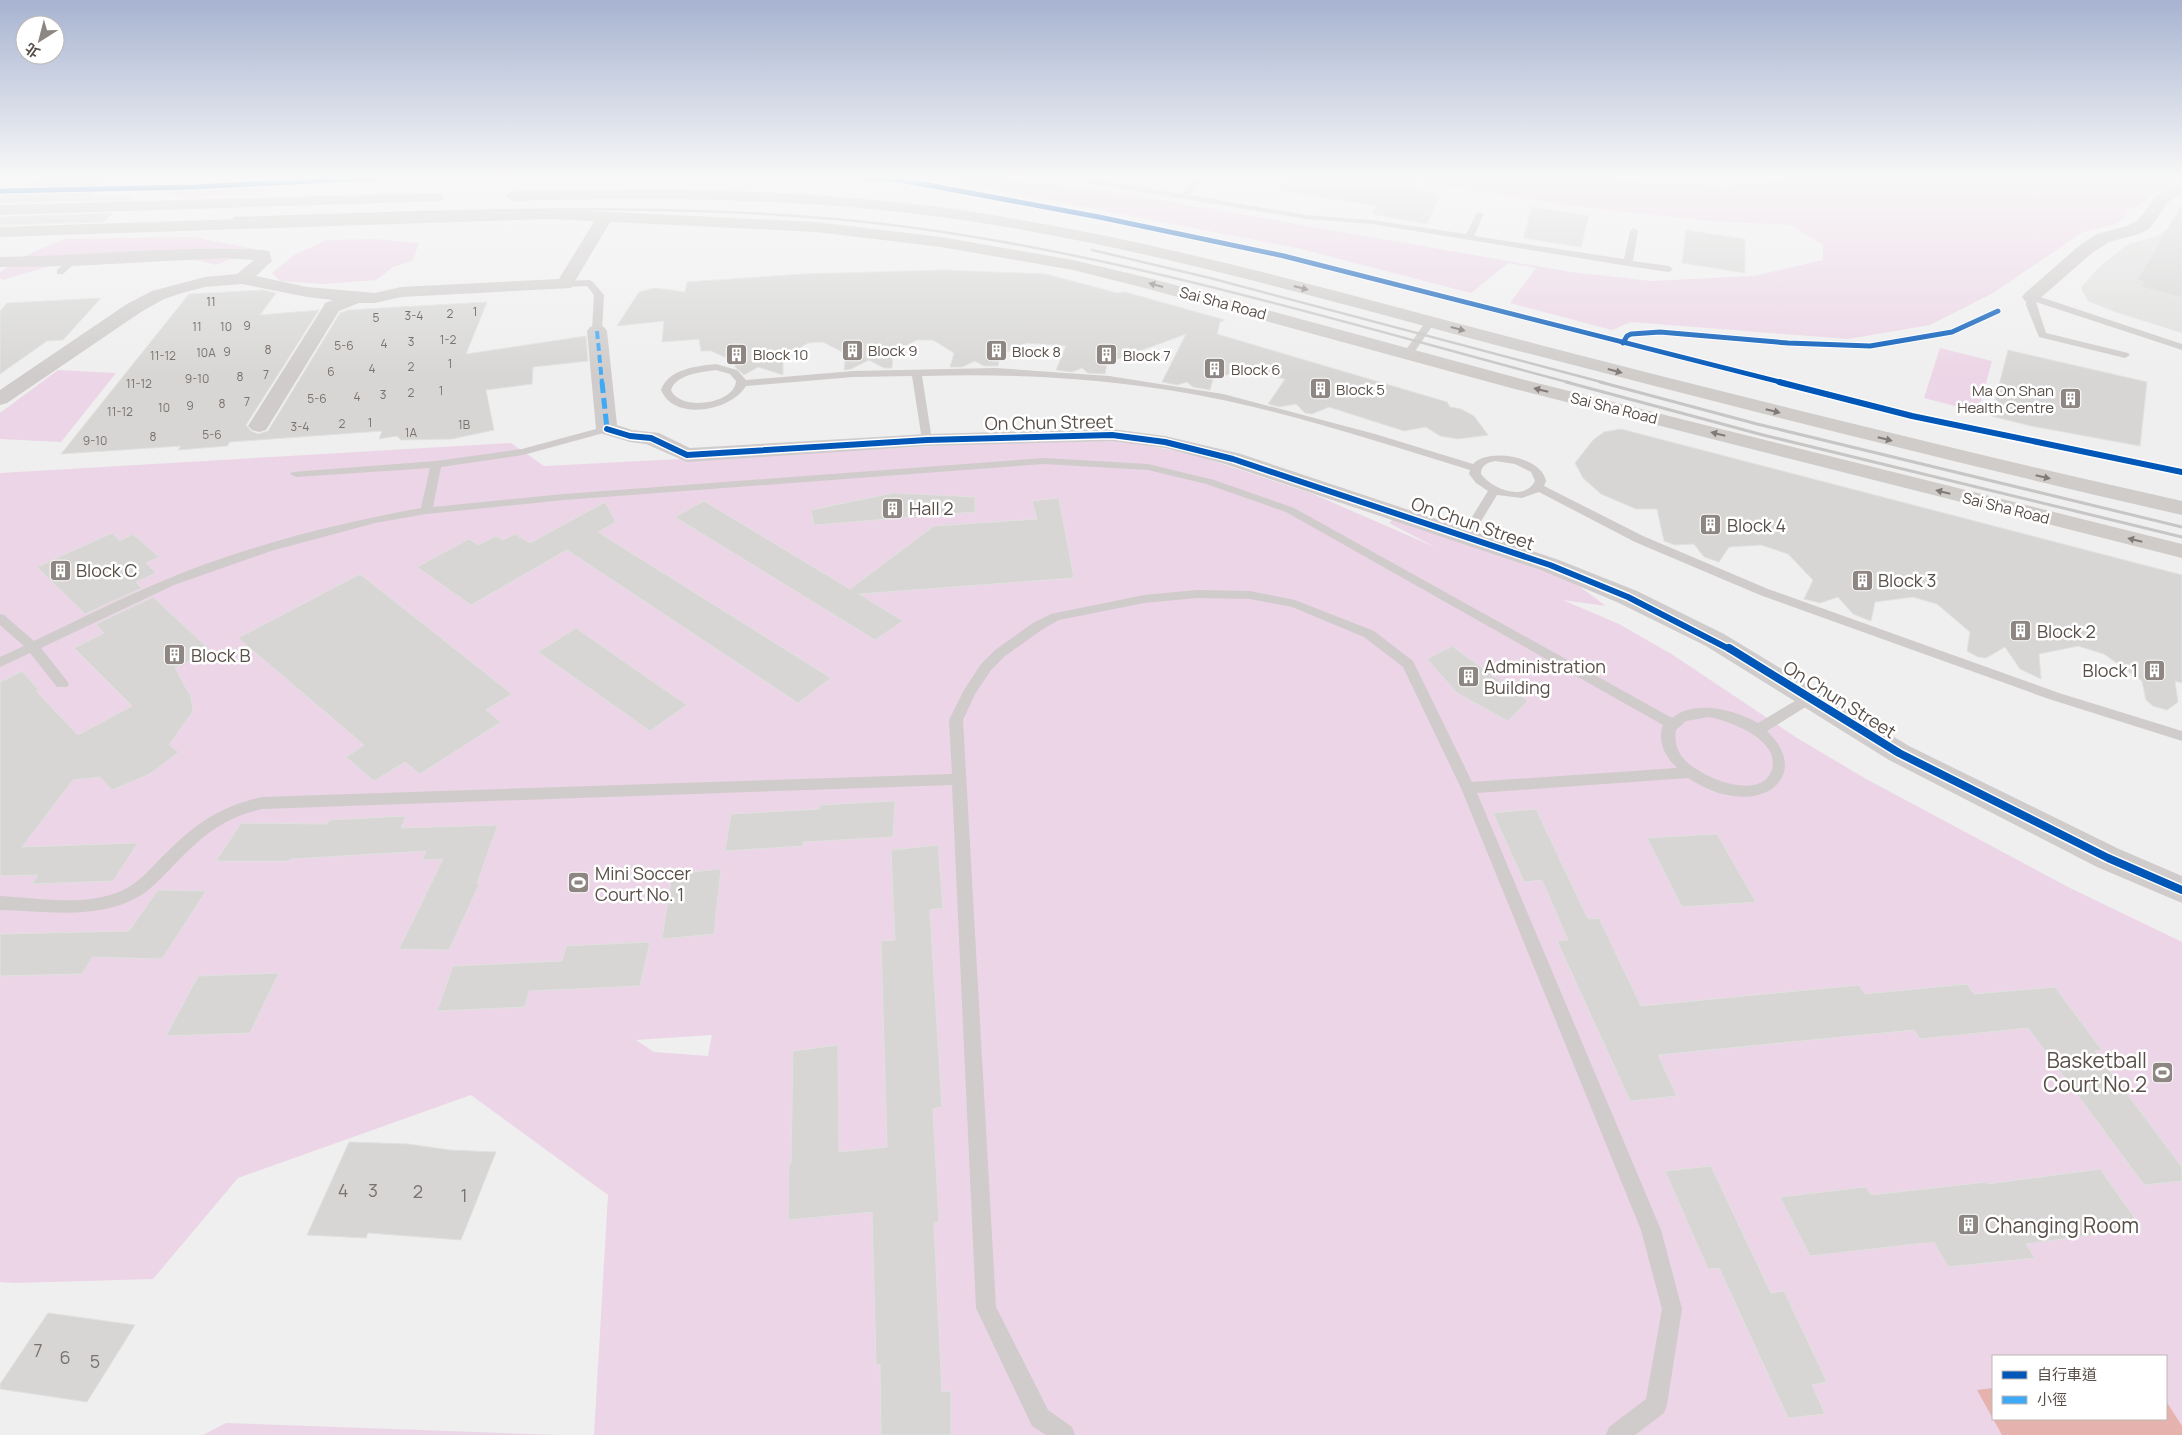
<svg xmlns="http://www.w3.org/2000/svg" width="2182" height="1435" font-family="Manrope,'Noto Sans TC',sans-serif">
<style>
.education{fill:#dedfdd}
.green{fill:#ecd5e6;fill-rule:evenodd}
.water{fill:#e6b2ad}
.building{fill:#d7d6d5;stroke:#e1e1e0}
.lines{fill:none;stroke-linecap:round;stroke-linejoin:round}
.lane{fill:#cfcccb;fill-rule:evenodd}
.street{fill:#cfcccb;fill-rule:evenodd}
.secondary{fill:#cfccca;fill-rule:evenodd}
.rail-far1{stroke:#c8c6c5;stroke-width:2.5}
.rail{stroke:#c8c6c5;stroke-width:3}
.quiet-far1{stroke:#3fa9f5;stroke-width:4;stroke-dasharray:8 4;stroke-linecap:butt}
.quiet{stroke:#3fa9f5;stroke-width:5;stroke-dasharray:11 5;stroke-linecap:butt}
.cycleway-far2-casing{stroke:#fff;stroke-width:7}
.cycleway-far1-casing{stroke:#fff;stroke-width:9}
.cycleway-casing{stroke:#fff;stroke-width:11}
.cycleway-far2{stroke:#0057b8;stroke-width:5}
.cycleway-far1{stroke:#0057b8;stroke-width:6}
.cycleway{stroke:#0057b8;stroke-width:8}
.oneway{fill:#827a76}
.labels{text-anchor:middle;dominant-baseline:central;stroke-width:5;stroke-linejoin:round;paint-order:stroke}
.far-number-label{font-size:12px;fill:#7a726d}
.far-street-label{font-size:15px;fill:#594e48;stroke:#fff}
.far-poi-label{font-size:15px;fill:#594e48;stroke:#fff;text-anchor:start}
.street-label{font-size:18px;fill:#594e48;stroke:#fff}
.poi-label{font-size:18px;fill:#594e48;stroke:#fff;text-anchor:start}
.near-number-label{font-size:18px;fill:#7a726d}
.near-poi-label{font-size:21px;fill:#594e48;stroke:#fff;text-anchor:end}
</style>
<rect width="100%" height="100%" fill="#efefef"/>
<!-- education -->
<polygon class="education" points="2182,217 2182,333 2115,312 2088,301 2081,288 2098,268 2128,244 2158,236"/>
<!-- green -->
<g class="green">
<polygon points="930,177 991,177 1119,193 1571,272 1651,281 1754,276 1823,260 1823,245 1790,225 1711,221 1597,209 1426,184 1421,177 1604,177 1638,181 1725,186 1779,180 1789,177 2182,177 2182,184 2153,194 2147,201 2127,210 2126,218 2112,225 2083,232 1993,293 1930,325 1848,339 1631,322 1612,330 1510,303 1536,268 1508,263 1471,293 1301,249"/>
<polygon points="270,187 258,195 176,197 163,192 173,188"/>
<polygon points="193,237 255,249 216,265 171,254 86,255 3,280 0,278 0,272 22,257 64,239"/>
<polygon points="376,239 419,243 412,261 393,267 376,280 322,284 280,281 272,273 294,255 327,240"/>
<polygon points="1940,348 1992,361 1978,412 1924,398"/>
<polygon points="58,370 116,373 61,442 0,439 0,413"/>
<path d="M1091 438 1140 444 1195 455 1313 494 1437 548 1389 523 1401 511 1531 551 1606 606 1563 600 1619 624 1673 655 1797 738 1868 780 2068 887 2182 942V1435H594L608 1195 471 1095 238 1178 153 1279 16 1283 0 1282V473L511 443 544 466ZM712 1035 708 1056 654 1052 636 1040ZM1993 1356H2166V1419H1993Z"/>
<polygon points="226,1423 560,1435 203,1435"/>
</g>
<!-- water -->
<polygon class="water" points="1993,1388 1993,1419 2166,1419 2166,1401 2182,1426 2182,1435 2002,1435 1977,1390"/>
<!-- building -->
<g class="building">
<polygon points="42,176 110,176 92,197 132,196 128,200 0,203 0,198"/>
<polygon points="1282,176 1421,176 1415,190 1441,193 1427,224 1372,214 1377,206 1281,191"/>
<polygon points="2182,204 2182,298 2142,287 2144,282 2137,280"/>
<polygon points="1532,207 1589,216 1581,247 1523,238"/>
<polygon points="113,213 103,222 0,225 0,217"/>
<polygon points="1686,230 1745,239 1745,273 1682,263"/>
<polygon points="944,270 1046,274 1117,293 1125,292 1225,320 1220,322 1217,334 1447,402 1450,407 1461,409 1474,416 1488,435 1458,439 1440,436 1426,427 1404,431 1329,407 1312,414 1305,413 1296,404 1279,407 1268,404 1285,379 1244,370 1213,379 1210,390 1193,387 1187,382 1177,385 1162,382 1186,334 1107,363 1105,374 1088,373 1082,368 1072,372 1056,370 1066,346 1027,343 1000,355 998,366 984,366 975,361 962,367 950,367 954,353 933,340 917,340 893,352 892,368 884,368 869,360 851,369 844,370 846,354 823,342 808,343 783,358 783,375 758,367 744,375 735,367 736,362 711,351 701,351 699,339 662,342 664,321 617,326 639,292 655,288 685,292 687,282 802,274"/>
<polygon points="262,290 276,293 260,315 319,310 246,425 251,431 258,434 268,431 340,313 348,310 487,302 466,354 586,336 588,361 533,367 532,384 486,390 494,430 452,439 401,440 397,436 379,439 382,431 230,442 227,446 178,450 181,446 61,454 189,294"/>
<polygon points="101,298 63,340 47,341 0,374 0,311 7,303"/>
<polygon points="2008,350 2147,382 2140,446 2031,426 1991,416"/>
<polygon points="1621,429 2182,575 2182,683 2175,681 2178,702 2167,710 2153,706 2146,700 2142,681 2104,654 2078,646 2039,654 2041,679 2020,669 2005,647 1986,658 1978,657 1967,651 1970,632 1937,604 1913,597 1875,602 1871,621 1853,614 1838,597 1820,603 1804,599 1813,580 1788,554 1761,545 1729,547 1719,562 1704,557 1694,544 1675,545 1664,541 1657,509 1636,509 1601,494 1583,478 1575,463 1593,440 1604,432"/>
<polygon points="893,493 975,497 975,512 814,525 811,510"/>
<polygon points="1059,498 1074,578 859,594 903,621 875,640 675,517 704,501 850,589 934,526 1037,519 1032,501"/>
<polygon points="605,502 616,522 598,532 831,678 798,703 567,550 471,605 417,567 469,539 478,545 496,536 503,540 515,534 530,543"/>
<polygon points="112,533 120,541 133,534 159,557 146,563 156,573 136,582 142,588 85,614 37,567"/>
<polygon points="360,574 512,694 486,710 501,722 420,774 405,762 374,781 346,757 364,745 238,638"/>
<polygon points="153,597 210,650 175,668 191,697 193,711 169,745 179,752 150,774 112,790 100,777 73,780 22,847 138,843 113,881 32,884 38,875 0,876 0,682 22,671 39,690 36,691 78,735 132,706 74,648 104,633 96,624"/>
<polygon points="576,628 629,665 687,705 650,731 538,652"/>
<polygon points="1452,646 1528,701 1508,721 1457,693 1427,659"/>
<polygon points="895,801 893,837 803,842 803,846 725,851 731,814 819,809 820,805"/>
<polygon points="1536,809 1588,919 1599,918 1641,1006 1859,985 1865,994 1967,984 1974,994 2055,987 2102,1050 2095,1051 2182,1167 2182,1181 2144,1185 2028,1028 1920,1039 1914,1030 1658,1055 1677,1096 1630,1101 1557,941 1568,940 1542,880 1524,882 1493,813"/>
<polygon points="406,816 401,828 498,825 477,883 480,883 449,950 399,949 443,859 422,860 426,851 290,859 289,861 216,861 241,823 327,824 329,820"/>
<polygon points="1717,834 1756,902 1682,907 1647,838"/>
<polygon points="938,845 943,908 930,910 942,1107 933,1109 939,1222 934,1223 942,1392 951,1391 951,1435 881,1435 880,1365 876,1365 872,1212 788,1220 789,1163 791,1163 793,1051 838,1045 839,1152 887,1147 881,941 895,940 891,850"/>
<polygon points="721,869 714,934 662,939 672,874"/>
<polygon points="158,890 206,891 162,959 93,957 82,974 0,976 0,934 129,931"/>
<polygon points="650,942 640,986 529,991 525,1007 437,1011 453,966 562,961 566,946"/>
<polygon points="279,973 250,1033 166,1036 198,976"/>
<polygon points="349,1142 408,1144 450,1150 496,1152 461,1240 368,1233 366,1238 307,1235"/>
<polygon points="1711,1166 1771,1293 1784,1291 1827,1382 1812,1385 1825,1414 1788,1418 1719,1268 1708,1269 1665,1171"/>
<polygon points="2100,1169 2142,1228 2026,1244 2035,1258 1948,1267 1934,1242 1810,1256 1780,1197 1866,1187 1871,1195 1987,1182 1988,1184"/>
<polygon points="48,1313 135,1325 87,1402 0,1389 0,1384"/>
</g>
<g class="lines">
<!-- lane -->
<g class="lane">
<polygon points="1068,177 1080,177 1182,194 1197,177 1203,177 1203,180 1190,195 1306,215 1372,220 1466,234 1476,214 1480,212 1484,214 1474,236 1624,259 1630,231 1634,228 1638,231 1633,261 1669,266 1673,269 1669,272 1628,266 1372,224 1306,219 1094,184"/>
<polygon points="72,258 75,259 75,263 63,274 57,274 57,270"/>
<polygon points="589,280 592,281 604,295 602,331 597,334 592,331 594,295 587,286 565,287 561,284 565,281"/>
<polygon points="2031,294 2182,344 2182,350 2036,302 2046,333 2128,353 2130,355 2125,358 2039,337 2026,305 2026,297"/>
<polygon points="1430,319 1435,322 1413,354 1408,357 1405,356 1403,354 1427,320"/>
<path d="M716 364 737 370 746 380 853 371 996 368 1109 376 1223 394 1375 434 1473 464C1489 447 1542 457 1546 481L1544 486 1643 536 1768 589 2059 693 2182 731V741L2049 699 1760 595 1635 542 1539 492 1522 498 1497 495 1469 541H1461L1459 538 1488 491 1476 483 1469 474 1470 470C1388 445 1306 418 1223 400 1124 379 1023 373 922 376L932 440 927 443 922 440 912 376 853 377 746 386C731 411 674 422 661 390 668 369 697 366 716 364ZM716 370 730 374 736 381C735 404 680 412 671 390 676 374 702 372 716 370ZM1495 461 1515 464 1531 472 1535 481C1524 502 1492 489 1481 474 1481 465 1487 463 1495 461Z"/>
<path d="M607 426 612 429 611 431 523 455 441 467 433 507 564 494 1044 458 1148 464 1214 480 1294 508 1672 718C1695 699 1735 710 1758 723L1805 695H1815L1817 698 1815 701 1767 731C1807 769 1774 805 1728 795 1714 793 1701 786 1688 778L1477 793 1661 1230 1682 1309 1667 1405 1664 1413 1635 1435H1606L1609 1427 1646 1399 1662 1309 1641 1230 1461 788 1403 667 1364 637 1292 607 1250 599 1197 598 1144 603 1059 620 1043 629 1005 656 991 670 975 694 963 720 996 1307 1048 1410 1072 1427 1075 1435H1046L1032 1426 976 1308 952 785 262 809C221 818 199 839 171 868 160 879 150 891 136 898 96 920 44 911 0 910V896C38 898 85 907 121 891 138 884 150 869 162 857 194 825 217 807 262 797L952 774 949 720 964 690 981 664 995 650 1033 623 1051 614 1144 595 1197 590 1250 591 1295 600 1374 631 1413 661 1472 782 1677 768C1665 756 1657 742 1663 725L1286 512 1206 484 1148 470 1044 464 564 500 426 514 375 523 271 551 174 585 41 648 67 681 69 684 67 687H57L30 653 0 667V657L24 646 0 625V614L4 615 34 641C78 620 121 598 165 580 243 547 337 523 421 508L430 468 296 477 290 474 292 472 436 461 522 449ZM1709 717C1730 721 1784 741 1771 772 1759 798 1714 781 1698 770 1682 761 1673 748 1676 730L1686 721Z"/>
</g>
<!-- street -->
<g class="street">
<polygon points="2182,183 2182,194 2168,202 2150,228 2139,234 2109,242 2092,253 2037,301 2031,302 2025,301 2022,297 2025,293 2080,245 2097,234 2127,226 2138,220 2156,196"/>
<path d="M605 212 611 213 613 217 571 288 401 297 375 303H359L339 311 266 430 259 432 252 430 248 426 323 307 325 303 333 300 307 297 242 284 205 287 182 293 164 299 141 312 7 403 0 405V390L127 304 152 291 205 277 237 274 254 260 224 258 72 266 0 267V257C87 256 176 245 263 250L269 251 272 261 256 276 307 287 375 293 401 287 559 279 597 217 599 213Z"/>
<polygon points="597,325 604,327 607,331 617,425 632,430 659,433 690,448 927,434 1112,429 1165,436 1241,454 1559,560 1637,591 1724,634 1909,746 2119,849 2182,876 2182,903 2097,867 1889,760 1706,646 1619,603 1541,570 1225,464 1165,448 1112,441 927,446 687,462 646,444 630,442 600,433 596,429 587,331 590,327"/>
</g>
<!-- secondary -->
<g class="secondary">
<path d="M671 189C783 192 894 198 1004 217 1186 247 1363 299 1540 345 1753 400 1967 453 2182 501V515C1951 462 1721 404 1492 344 1307 295 1123 241 933 216 794 198 654 197 514 201L508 199 506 196 508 193 514 191Z"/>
<polygon points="436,193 442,195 444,198 442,201 0,215 0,205"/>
<polygon points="550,209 816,222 941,237 1073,260 1153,279 1525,380 2182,544 2182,558 1511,388 1141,287 1073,270 941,247 816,232 550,219 0,237 0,227"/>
</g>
<!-- rail-far1 -->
<g class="rail-far1">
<path d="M234 218C459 212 684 198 908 227 1133 257 1351 325 1571 383"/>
<polyline points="1092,250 1210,278 1605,383"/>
</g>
<!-- rail -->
<g class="rail">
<polyline points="1566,382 1763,435 2182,537"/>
<polyline points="1600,382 1757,424 2182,527"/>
</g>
<!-- quiet-far1 -->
<polyline class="quiet-far1" points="597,331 602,383"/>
<!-- quiet -->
<polyline class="quiet" points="602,382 607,429"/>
<defs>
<g id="cycleway-far2">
<polyline points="853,177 898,180 933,186 1099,217 1284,256 1784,383"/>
<polyline points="0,191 194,187 391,177"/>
<polyline points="1623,343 1627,336 1631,334 1660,332 1788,343 1870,346 1952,332 1998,311"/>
</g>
<g id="cycleway-far1">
<polyline points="1779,382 1912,416 2182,472"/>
<polyline points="607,429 630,436 651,438 687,455 927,440 1112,435 1165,442 1233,459 1550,565 1628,597 1731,650"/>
</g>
<polyline id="cycleway" points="1729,648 1899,753 2108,858 2182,890"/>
</defs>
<!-- cycleway-far2 casing -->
<use href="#cycleway-far2" class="cycleway-far2-casing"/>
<!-- cycleway-far1 casing -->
<use href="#cycleway-far1" class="cycleway-far1-casing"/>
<!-- cycleway casing -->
<use href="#cycleway" class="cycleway-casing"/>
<!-- cycleway-far2 -->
<use href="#cycleway-far2" class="cycleway-far2"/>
<!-- cycleway-far1 -->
<use href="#cycleway-far1" class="cycleway-far1"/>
<!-- cycleway -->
<use href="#cycleway" class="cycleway"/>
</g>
<!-- one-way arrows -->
<defs><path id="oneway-solid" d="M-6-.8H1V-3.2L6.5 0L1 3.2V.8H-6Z" transform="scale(1.25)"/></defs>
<g class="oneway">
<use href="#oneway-solid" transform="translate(1156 285) rotate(-165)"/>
<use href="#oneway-solid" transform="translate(1301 288) rotate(15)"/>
<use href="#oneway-solid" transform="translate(1458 329) rotate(15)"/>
<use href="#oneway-solid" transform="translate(1615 371) rotate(15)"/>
<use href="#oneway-solid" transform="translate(1541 390) rotate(-166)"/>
<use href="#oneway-solid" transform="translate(1773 411) rotate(14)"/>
<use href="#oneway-solid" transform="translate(1718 434) rotate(-166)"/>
<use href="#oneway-solid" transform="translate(1885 439) rotate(14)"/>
<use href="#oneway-solid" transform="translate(2043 477) rotate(13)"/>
<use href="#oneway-solid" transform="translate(1943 492) rotate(-166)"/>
<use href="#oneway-solid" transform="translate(2135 540) rotate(-166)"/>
</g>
<!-- sky -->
<linearGradient id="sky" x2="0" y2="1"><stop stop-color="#a7b3d0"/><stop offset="0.47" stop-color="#f8f8f8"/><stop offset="1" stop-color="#f8f8f8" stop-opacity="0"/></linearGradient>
<rect width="2182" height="377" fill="url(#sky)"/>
<!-- icons -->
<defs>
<symbol id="building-square" viewBox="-11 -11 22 22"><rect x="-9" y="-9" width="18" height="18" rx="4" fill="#8e8682" stroke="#fff"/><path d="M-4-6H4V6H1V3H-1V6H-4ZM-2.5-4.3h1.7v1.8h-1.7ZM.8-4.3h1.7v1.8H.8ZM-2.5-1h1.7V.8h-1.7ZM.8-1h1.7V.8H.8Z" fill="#fff"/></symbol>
<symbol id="stadium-square" viewBox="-11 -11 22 22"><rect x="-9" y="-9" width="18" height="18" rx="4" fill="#8e8682" stroke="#fff"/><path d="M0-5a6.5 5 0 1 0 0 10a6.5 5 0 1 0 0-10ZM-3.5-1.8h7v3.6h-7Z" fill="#fff"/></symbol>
</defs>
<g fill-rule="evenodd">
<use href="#building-square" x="840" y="338" width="25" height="25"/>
<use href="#building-square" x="984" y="338" width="25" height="25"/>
<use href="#building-square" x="724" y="342" width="25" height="25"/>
<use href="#building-square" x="1094" y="342" width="25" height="25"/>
<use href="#building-square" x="1202" y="356" width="25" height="25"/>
<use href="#building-square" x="1308" y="376" width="25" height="25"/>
<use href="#building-square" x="2058" y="386" width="25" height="25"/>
<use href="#building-square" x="880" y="496" width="25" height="25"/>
<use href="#building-square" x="1698" y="512" width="25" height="25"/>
<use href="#building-square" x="48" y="558" width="25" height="25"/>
<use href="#building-square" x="1850" y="568" width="25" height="25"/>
<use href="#building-square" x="2008" y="618" width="25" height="25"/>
<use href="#building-square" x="162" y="642" width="25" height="25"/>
<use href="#building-square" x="2142" y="658" width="25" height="25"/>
<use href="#building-square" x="1456" y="664" width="25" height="25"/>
<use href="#stadium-square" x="566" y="870" width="25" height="25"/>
<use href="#stadium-square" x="2150" y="1060" width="25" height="25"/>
<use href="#building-square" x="1956" y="1212" width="25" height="25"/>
</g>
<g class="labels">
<!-- far-number labels -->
<g class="far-number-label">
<text x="211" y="301">11</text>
<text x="475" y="311">1</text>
<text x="450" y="313">2</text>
<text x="414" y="315">3-4</text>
<text x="376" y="317">5</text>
<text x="247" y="325">9</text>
<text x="197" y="326">11</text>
<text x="226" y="326">10</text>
<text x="448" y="339">1-2</text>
<text x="411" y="341">3</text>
<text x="384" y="343">4</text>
<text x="344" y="345">5-6</text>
<text x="268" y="349">8</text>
<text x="227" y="351">9</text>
<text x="206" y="352">10A</text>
<text x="163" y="355">11-12</text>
<text x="450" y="363">1</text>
<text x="411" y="366">2</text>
<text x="372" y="368">4</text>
<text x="331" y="371">6</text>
<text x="266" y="374">7</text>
<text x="240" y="376">8</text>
<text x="197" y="378">9-10</text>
<text x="139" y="383">11-12</text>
<text x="441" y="390">1</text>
<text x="411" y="392">2</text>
<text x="383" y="394">3</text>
<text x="357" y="396">4</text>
<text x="317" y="398">5-6</text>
<text x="247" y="401">7</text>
<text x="222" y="403">8</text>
<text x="190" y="405">9</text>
<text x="164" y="407">10</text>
<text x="120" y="411">11-12</text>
<text x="370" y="422">1</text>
<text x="342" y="423">2</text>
<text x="464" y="424">1B</text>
<text x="300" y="426">3-4</text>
<text x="411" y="432">1A</text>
<text x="212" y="434">5-6</text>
<text x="153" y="436">8</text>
<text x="95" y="440">9-10</text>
</g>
<!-- far-street labels -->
<g class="far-street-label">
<text transform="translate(1223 303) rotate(15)">Sai Sha Road</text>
<text transform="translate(1614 408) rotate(14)">Sai Sha Road</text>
<text transform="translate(2006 508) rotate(14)">Sai Sha Road</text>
</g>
<!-- far-poi labels -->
<g class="far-poi-label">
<text x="868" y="350">Block 9</text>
<text x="1012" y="351">Block 8</text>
<text x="753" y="354">Block 10</text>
<text x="1123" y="355">Block 7</text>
<text x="1231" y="369">Block 6</text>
<text x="1336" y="389">Block 5</text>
<text x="2054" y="390" text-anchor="end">Ma On Shan<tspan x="2054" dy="17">Health Centre</tspan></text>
</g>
<!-- street labels -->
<g class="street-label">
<text transform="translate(1049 422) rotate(-1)">On Chun Street</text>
<text transform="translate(1473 523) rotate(19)">On Chun Street</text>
<text transform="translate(1840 699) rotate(32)">On Chun Street</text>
</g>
<!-- poi labels -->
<g class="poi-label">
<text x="909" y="508">Hall 2</text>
<text x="1727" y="525">Block 4</text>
<text x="76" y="570">Block C</text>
<text x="1878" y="580">Block 3</text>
<text x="2037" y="631">Block 2</text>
<text x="191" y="655">Block B</text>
<text x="1484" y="666">Administration<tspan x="1484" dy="21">Building</tspan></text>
<text x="2138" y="670" text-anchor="end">Block 1</text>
<text x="595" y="873">Mini Soccer<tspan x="595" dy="21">Court No. 1</tspan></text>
</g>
<!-- near-number labels -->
<g class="near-number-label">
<text x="343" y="1190">4</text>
<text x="373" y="1190">3</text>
<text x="418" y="1191">2</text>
<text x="464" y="1195">1</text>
<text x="38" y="1350">7</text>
<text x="65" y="1357">6</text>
<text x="95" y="1361">5</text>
</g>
<!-- near-poi labels -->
<g class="near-poi-label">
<text x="2147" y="1060">Basketball<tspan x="2147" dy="24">Court No.2</tspan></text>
<text x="1985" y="1225" text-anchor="start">Changing Room</text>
</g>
</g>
<!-- legend -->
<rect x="1992" y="1355" width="175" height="65" fill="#ffffff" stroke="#bdb8b6"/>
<rect x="2002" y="1371" width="25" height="8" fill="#0057b8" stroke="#bdb8b6"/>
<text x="2037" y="1380" font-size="15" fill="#594e48">自行車道</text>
<rect x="2002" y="1396" width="25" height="8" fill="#3fa9f5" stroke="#bdb8b6"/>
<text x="2037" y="1405" font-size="15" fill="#594e48">小徑</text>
<!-- north arrow -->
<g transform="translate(40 40) rotate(216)"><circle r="24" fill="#ffffff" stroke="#bdb8b6"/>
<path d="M0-4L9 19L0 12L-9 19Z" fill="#8e8682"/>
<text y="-8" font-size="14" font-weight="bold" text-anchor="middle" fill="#594e48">北</text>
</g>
</svg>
